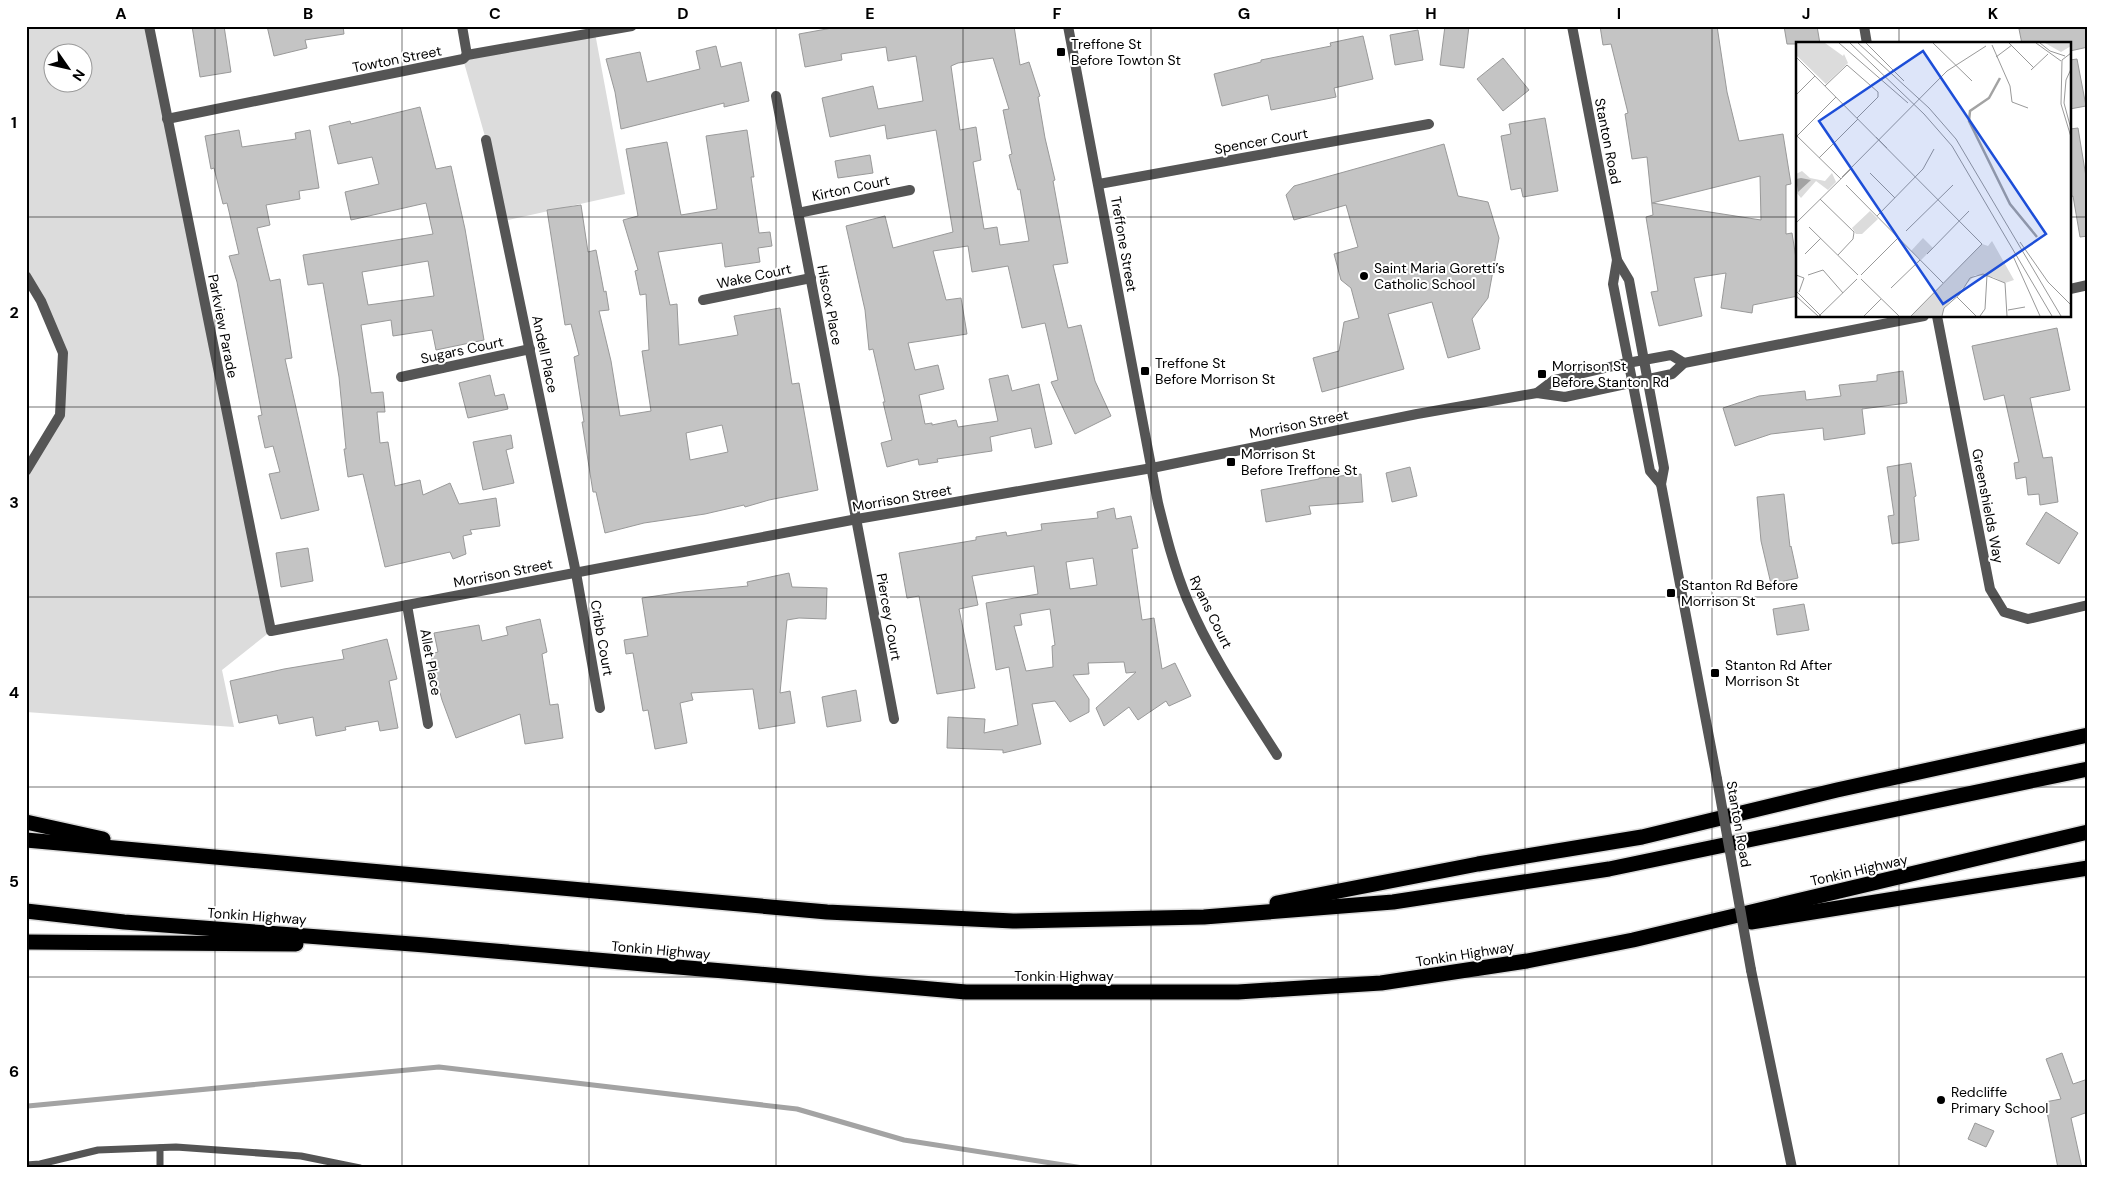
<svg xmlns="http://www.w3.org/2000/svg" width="2114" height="1194" font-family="'DM Sans',sans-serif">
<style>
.green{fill:#dcdcdc;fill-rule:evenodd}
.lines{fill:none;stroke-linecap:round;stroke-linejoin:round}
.stream{stroke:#a3a3a3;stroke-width:5}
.building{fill:#c4c4c4;stroke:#999;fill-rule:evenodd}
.motorway-casing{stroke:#dbdbdb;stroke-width:18}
.service{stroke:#555;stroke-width:7}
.minor{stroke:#555;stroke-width:10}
.tertiary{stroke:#555;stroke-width:10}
.motorway{stroke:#000;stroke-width:15}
.tertiary-bridge{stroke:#555;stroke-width:10}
.grid{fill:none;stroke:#000;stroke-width:1;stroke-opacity:0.55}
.poi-dot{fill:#000;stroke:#fff;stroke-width:2}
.labels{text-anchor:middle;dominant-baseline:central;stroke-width:4;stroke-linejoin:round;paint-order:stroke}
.poi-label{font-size:14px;fill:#000;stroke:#fff;text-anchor:start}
.street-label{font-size:14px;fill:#000;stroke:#fff}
.inset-river{fill:none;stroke:#a3a3a3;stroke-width:2.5}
.inset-road{fill:none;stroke:#999;stroke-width:1}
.view{fill:#1d4ed8;fill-opacity:0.15;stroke:#1d4ed8;stroke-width:2.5}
.inset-edge{fill:none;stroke:#000;stroke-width:2.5}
.neatline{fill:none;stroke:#000;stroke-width:2}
.grid-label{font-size:16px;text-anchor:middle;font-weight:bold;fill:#000}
</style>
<rect width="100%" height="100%" fill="#fff"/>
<!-- green -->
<g class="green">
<path d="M26 26H149L271 631 222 670 234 727 26 712V471L60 415 63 353 26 276ZM52 52H82V82H52Z"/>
<polygon points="595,33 625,194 503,221 486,140 463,59"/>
</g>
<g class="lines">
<!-- stream -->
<polyline class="stream" points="28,1106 439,1067 797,1109 904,1140 1083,1168"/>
</g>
<!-- building -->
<g class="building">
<polygon points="192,26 224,26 231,72 200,77"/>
<polygon points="267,26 343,26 344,34 305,40 307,48 274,56"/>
<path d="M843 26H1014L1020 65 1029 62 1040 96 1038 97 1045 138 1055 180 1053 181 1068 263 1053 265 1068 328 1081 325 1095 381 1111 416 1075 434 1051 382 1058 380 1045 323 1022 328 1008 266 972 272 968 246 933 251 946 300 961 298 967 334 908 343 915 370 938 365 944 389 919 395 925 424 932 423V425L956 420 958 427 998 421 989 379 1008 375 1012 391 1039 384 1052 444 1035 448 1031 428 990 437 992 451 937 459 938 462 919 465 918 459 887 467 881 443 892 440 883 402H885L873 349 869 350 865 310 846 226 885 216 893 248 953 232 936 130 887 139 885 125 830 137 822 98 873 86 878 109 923 101 916 56 888 61 886 47 841 54 842 60 805 67 799 34ZM993 58 1009 109 1003 110 1012 154 1009 155 1018 190 1020 189 1029 241 1000 245 997 227 984 229 973 162 981 160 976 127 960 130 951 66 958 63Z"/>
<polygon points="1445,26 1469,26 1464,68 1440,65"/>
<path d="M1600 26H1717L1727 92 1739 141 1783 134 1791 184 1786 185V234L1792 233 1798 271V296L1753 305 1752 313 1721 308 1726 273 1694 278 1702 316 1659 326 1651 292 1658 291 1646 217 1653 215 1647 157 1632 159 1625 114 1628 113 1611 44 1603 45ZM1760 176 1761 220 1652 203Z"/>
<polygon points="1784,26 1817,26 1820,44 1787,44"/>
<polygon points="2032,26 2088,26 2088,47 2070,51 2070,44 2022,44 2019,29"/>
<polygon points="1418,30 1423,60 1395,65 1390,35"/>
<polygon points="1363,36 1373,79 1334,88 1336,97 1271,110 1268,95 1222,106 1214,74 1261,62 1261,60 1331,46 1330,43"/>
<polygon points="716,46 721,67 741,62 749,101 724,107 724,103 621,129 615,92 606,59 640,52 647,82 700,69 696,51"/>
<polygon points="1503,58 1529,90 1503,111 1477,79"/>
<polygon points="2077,59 2086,106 2070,109 2070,60"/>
<path d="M420 107 436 169 451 166 465 229 484 340 436 350 432 330 393 336 391 320 361 325 371 393 383 392 385 412H377L380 443 388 442 395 486 420 480 423 495 450 483 459 504 496 498 500 526 470 530 472 534 463 536 466 554 453 559 450 552 385 567 363 474 348 477 344 449H346L339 377 323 283 308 285 303 255 433 234 426 203 351 220 345 192 379 184 372 157 338 164 329 126 350 121 351 124ZM428 261 434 296 368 305 362 272Z"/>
<polygon points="1545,118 1558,191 1523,197 1521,188 1511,190 1501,136 1511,134 1509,124"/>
<polygon points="2078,128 2088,189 2088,236 2080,237 2073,196 2070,197 2070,129"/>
<polygon points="239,130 242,147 296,139 295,133 310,130 319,188 299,191 300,199 266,205 270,225 257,228 270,281 280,279 292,358 285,359 319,510 281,519 269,474 280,472 273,446 265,448 258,416 262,415 237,282 229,256 239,254 227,203 223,204 214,168 211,169 205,136"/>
<path d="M747 130 754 177H751L759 233 770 232 772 246 758 248 760 262 725 267 722 243 658 252 670 305 677 304 679 345 738 335 734 316 780 308 792 384 799 383 818 490 769 500 745 507 744 505 705 514 644 523 605 533 596 492H593L582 422H584L574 357 579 355 571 324 565 325 547 210 581 205 588 252 596 250 604 292 606 291 609 310 599 311 611 361 620 416 651 411 642 351 649 350 646 294 640 295 635 271 638 270 623 220 638 216 626 149 667 142 681 215 717 209 706 136ZM722 425 728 452 690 460 686 433Z"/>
<polygon points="1444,144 1458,196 1488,202 1499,238 1488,298 1472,319 1480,349 1448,358 1432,302 1388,314 1404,369 1322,392 1313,358 1339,351 1344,322 1359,318 1351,288 1341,280 1334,254 1358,247 1346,205 1294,220 1286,195 1294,186"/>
<polygon points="870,155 873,173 838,178 835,161"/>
<polygon points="2057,328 2070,390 2030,398 2043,458 2052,457 2058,502 2040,505 2039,494 2028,495 2026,477 2016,479 2014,463 2019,462 2004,395 1984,400 1972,346"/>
<polygon points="1903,371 1907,403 1862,409 1865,434 1824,440 1823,428 1771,434 1735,446 1723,408 1759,396 1805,391 1806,400 1841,396 1839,385 1877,381 1877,375"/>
<polygon points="490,375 495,396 504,394 508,409 468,418 459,383"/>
<polygon points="511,435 513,448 506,450 514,483 483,490 473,442"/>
<polygon points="1911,463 1916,496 1914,497 1919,540 1892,544 1888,516 1894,515 1887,467"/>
<polygon points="1410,467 1417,496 1392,502 1386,473"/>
<polygon points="1361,474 1363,502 1309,506 1311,514 1266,522 1261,490 1319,479 1319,478"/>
<polygon points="1784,494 1790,547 1791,546 1798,578 1771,584 1761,541 1757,497"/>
<path d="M1114 508 1116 519 1131 516 1138 548 1132 549 1142 620 1154 618 1162 669 1175 663 1191 696 1169 706 1166 701 1138 720 1129 707 1104 726 1096 708 1136 672 1126 673 1124 662 1088 663 1089 674 1073 675 1089 699V712L1070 722 1055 701 1032 704 1041 744 1003 753V750L947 748 948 717 985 719 984 733 1018 725 1009 667 996 670 986 603 1038 594 1034 566 972 576 978 605 959 609 975 688 937 694 919 596 907 598 899 553 976 540V537L1006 532 1007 536 1042 530 1041 524 1098 518 1097 512ZM1093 558 1097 585 1070 589 1066 562ZM1050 609 1055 645 1052 646 1053 667 1026 671 1014 626 1022 625 1020 614Z"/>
<polygon points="2046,512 2078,533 2059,564 2026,544"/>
<polygon points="308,548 313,581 281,587 276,553"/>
<polygon points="789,573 792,587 827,588 826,619 799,618 787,620 780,693 790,691 795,723 759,729 753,689 691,693 693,700 680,703 687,743 655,749 648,710 643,711 633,653 626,654 624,640 648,636 642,598 683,592 748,586 747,582"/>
<polygon points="1804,604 1809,630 1777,635 1773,609"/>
<polygon points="540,619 547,652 542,654 550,705 558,704 563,738 525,744 520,714 456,738 442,700 433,667 431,654 438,652 434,633 479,625 482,641 508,635 506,627"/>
<polygon points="387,639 397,679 389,681 398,728 380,731 378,721 345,727 346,730 316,736 313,717 279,724 277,715 239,723 230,681 284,669 344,659 342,650"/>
<polygon points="856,690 861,721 827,727 822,697"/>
<polygon points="2062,1053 2073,1084 2088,1079 2088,1112 2071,1118 2082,1168 2058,1168 2045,1102 2061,1099 2046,1059"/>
<polygon points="1975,1123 1994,1131 1986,1147 1968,1139"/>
</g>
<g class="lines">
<defs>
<g id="motorway">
<polyline points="26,822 103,839"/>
<polyline points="26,840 827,912 1013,921 1204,917 1393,902 1609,869 2088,769"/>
<polyline points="1277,903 1478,864 1642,837 1837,790 2088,735"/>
<polyline points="26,911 124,922 425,945 966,992 1238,992 1381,983 1527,961 1633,940 2088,832"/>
<polyline points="1751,922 2088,868"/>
<polyline points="26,942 296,944"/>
</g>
</defs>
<!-- motorway casing -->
<use href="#motorway" class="motorway-casing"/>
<!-- service -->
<g class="service">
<polyline points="26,1165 40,1164 98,1150 176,1147 301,1156 360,1168"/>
<polyline points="160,1168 160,1148"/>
</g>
<!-- minor -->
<g class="minor">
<polyline points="149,26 271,631 857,519 1152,468 1417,414 1537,393 1565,397 1672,374 1684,363 1924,316"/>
<polyline points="462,26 467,55"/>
<path d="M1068 26 1158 503C1166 535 1174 568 1187 599 1210 654 1245 705 1277 755"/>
<polyline points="1864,26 1867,44"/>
<polyline points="776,96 894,719"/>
<polyline points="167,119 463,59 467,55 632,26"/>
<polyline points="486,140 576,573 600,708"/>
<polyline points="1099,184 1429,124"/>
<polyline points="798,213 910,190"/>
<polyline points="26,276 41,301 63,353 60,415 26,471"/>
<polyline points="2070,289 2088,285"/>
<polyline points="703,300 811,278"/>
<polyline points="1937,316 1990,589 2004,612 2028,619 2088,605"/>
<polyline points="401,377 530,349"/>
<polyline points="1537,393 1554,380 1622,364 1671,355 1684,363"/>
<polyline points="407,605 428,724"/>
</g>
<!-- tertiary -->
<g class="tertiary">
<polyline points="1572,26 1617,260 1629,280 1664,468 1661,484 1717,779"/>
<polyline points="1617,260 1613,284 1650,471 1661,484"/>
<polyline points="1751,970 1792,1168"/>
</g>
<!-- motorway -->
<use href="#motorway" class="motorway"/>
<!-- tertiary-bridge -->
<polyline class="tertiary-bridge" points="1717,779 1751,970"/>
</g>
<!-- grid -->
<path class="grid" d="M215 26V1168M402 26V1168M589 26V1168M776 26V1168M963 26V1168M1151 26V1168M1338 26V1168M1525 26V1168M1712 26V1168M1899 26V44M26 217H1798M2070 217H2088M1899 316V1168M26 407H2088M26 597H2088M26 787H2088M26 977H2088"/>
<!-- markers -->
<g class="poi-dot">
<rect x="1056" y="47" width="10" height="10" rx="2.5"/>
<circle cx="1364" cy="276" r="5"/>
<rect x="1140" y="366" width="10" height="10" rx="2.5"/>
<rect x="1537" y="369" width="10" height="10" rx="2.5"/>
<rect x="1226" y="457" width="10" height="10" rx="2.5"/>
<rect x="1666" y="588" width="10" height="10" rx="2.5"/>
<rect x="1710" y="668" width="10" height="10" rx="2.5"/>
<circle cx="1941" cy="1100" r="5"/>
</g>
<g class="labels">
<!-- poi labels -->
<g class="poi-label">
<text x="1071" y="44">Treffone St<tspan x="1071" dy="16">Before Towton St</tspan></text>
<text x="1374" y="268">Saint Maria Goretti’s<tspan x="1374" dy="16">Catholic School</tspan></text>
<text x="1155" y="363">Treffone St<tspan x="1155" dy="16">Before Morrison St</tspan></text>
<text x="1552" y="366">Morrison St<tspan x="1552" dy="16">Before Stanton Rd</tspan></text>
<text x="1241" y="454">Morrison St<tspan x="1241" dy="16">Before Treffone St</tspan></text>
<text x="1681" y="585">Stanton Rd Before<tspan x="1681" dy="16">Morrison St</tspan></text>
<text x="1725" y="665">Stanton Rd After<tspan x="1725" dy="16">Morrison St</tspan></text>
<text x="1951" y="1092">Redcliffe<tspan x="1951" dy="16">Primary School</tspan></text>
</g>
<!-- street labels -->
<g class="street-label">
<text transform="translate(397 59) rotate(-11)">Towton Street</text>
<text transform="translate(1261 141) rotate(-10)">Spencer Court</text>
<text transform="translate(1608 141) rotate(79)">Stanton Road</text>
<text transform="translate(851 188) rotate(-12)">Kirton Court</text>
<text transform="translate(1124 244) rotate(80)">Treffone Street</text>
<text transform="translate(754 276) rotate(-12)">Wake Court</text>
<text transform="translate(830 305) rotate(79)">Hiscox Place</text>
<text transform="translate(223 326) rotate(79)">Parkview Parade</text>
<text transform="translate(462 350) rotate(-12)">Sugars Court</text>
<text transform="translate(545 354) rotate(78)">Andell Place</text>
<text transform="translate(1299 424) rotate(-11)">Morrison Street</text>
<text transform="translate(902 498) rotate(-10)">Morrison Street</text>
<text transform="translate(1988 506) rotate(79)">Greenshields Way</text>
<text transform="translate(503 573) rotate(-11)">Morrison Street</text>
<text transform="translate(1211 612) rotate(64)">Ryans Court</text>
<text transform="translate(889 617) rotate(80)">Piercey Court</text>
<text transform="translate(602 638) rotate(80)">Cribb Court</text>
<text transform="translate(431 662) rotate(80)">Allet Place</text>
<text transform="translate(1739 824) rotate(80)">Stanton Road</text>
<text transform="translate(1859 870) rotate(-13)">Tonkin Highway</text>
<text transform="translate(257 916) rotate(4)">Tonkin Highway</text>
<text transform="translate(661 950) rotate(5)">Tonkin Highway</text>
<text transform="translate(1465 954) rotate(-9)">Tonkin Highway</text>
<text x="1064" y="976">Tonkin Highway</text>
</g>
</g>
<!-- overview -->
<g transform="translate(1796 42)">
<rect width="275" height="275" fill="#fff"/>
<path d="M0 1H29L47 14 48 12 52 21 30 42 0 13ZM249 1H275V4L265 10ZM6 129 14 136 29 139 36 131 40 140 32 148 20 139 5 156 0 150V132ZM74 169 82 177 66 192H60L56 186ZM127 196 137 206 125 218 115 209ZM196 199 218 238 209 241 197 235 179 233 148 266 146 274H115L186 202 192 204Z" fill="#dcdcdc"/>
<path d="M5 136 15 138 2 150 0 137Z" fill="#a3a3a3"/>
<path class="inset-river" d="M204 36 193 56 174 69 173 79 214 162 241 195"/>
<path class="inset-road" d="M43 1 112 61M54 1 128 72 156 104 256 274M62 1 133 66 160 97 265 274M70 1 108 39M137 1 176 39M213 1 238 26M240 1 265 19M244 1 254 9 269 14M196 3 214 44 216 60 232 66M275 11 266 18 265 62 275 95M0 15 186 202 115 274M200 15 216 3M275 27 270 38 268 61 275 87M235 28 252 12M29 44 51 23 82 50V55L61 76M0 53 19 34M0 93 45 137M1 94 40 55M80 95 91 106M23 116 62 77M74 131 99 156M46 135 151 29 190 4M50 143 147 241M24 157 58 190 57 197 42 213M81 174 127 127 138 107M0 181 56 126M13 185 62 233M110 189 157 143M224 200 252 240 275 263M9 212 25 196M131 212 173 169M217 214 244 274M0 233 8 236 3 250M12 233 27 228 47 251M65 233 102 196M65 237 103 274M95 246 124 218M0 249 25 274M0 254 22 274M161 255 180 274M212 268 229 265M23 274 61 237M68 274 85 257M146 274 148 266 164 252 174 236 187 232 209 241 211 274M184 274 189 267 191 233"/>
<path class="view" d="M127 9 250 192 147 262 23 79Z"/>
<rect width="275" height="275" class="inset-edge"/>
</g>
<!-- border -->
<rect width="2114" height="1194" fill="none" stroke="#ffffff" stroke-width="55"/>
<!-- north arrow -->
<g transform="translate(68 68) rotate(124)"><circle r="24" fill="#ffffff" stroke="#999999"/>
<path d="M0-4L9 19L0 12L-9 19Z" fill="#000000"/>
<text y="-8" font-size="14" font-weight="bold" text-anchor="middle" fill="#000000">N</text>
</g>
<rect x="28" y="28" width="2058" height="1138" class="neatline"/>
<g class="grid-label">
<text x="121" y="19">A</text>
<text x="308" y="19">B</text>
<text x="495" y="19">C</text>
<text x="683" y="19">D</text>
<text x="870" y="19">E</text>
<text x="1057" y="19">F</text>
<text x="1244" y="19">G</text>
<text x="1431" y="19">H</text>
<text x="1619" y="19">I</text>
<text x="1806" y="19">J</text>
<text x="1993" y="19">K</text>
<text x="14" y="128">1</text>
<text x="14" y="318">2</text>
<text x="14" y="508">3</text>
<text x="14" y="698">4</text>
<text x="14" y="887">5</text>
<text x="14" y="1077">6</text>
</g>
</svg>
